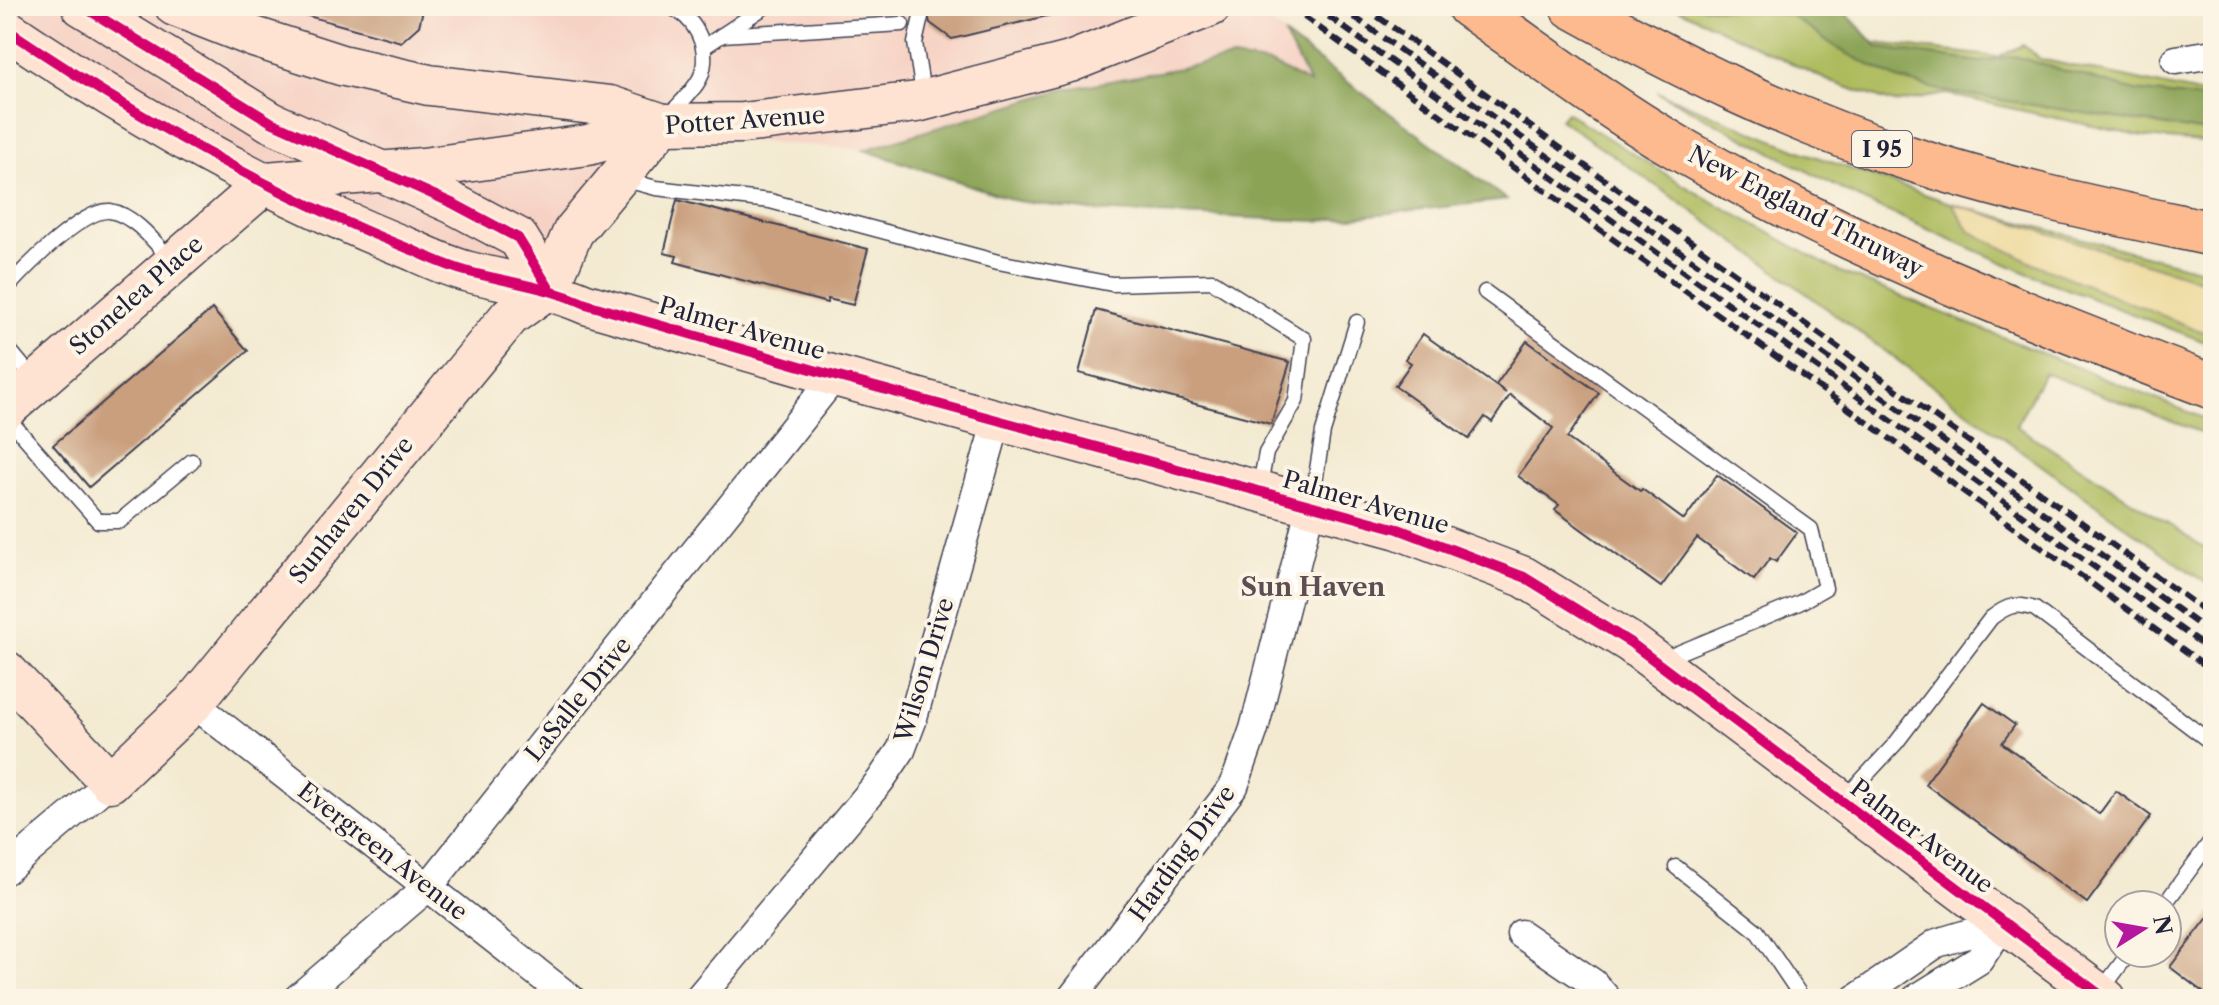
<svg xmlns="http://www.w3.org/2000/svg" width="2219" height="1005" font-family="'Libre Caslon Text',serif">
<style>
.built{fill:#f6d2c4}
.green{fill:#adbb5d;stroke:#686e4c;stroke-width:2}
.forest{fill:#8aa354;stroke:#566248;stroke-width:2}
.sand{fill:#eeda9e;stroke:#887e6c;stroke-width:2}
.building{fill:#c99f7e}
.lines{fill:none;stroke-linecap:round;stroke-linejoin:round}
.lane-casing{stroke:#414052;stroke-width:17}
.street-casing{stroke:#414052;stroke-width:31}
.secondary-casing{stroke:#414052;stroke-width:43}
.highway-casing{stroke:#414052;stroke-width:47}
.lane{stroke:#fff;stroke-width:14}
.street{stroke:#fff;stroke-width:28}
.secondary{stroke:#fee3d2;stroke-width:40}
.highway{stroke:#fcba8e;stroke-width:44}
.rail{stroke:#22223b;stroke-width:6;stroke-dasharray:12 6;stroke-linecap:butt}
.cycleway-casing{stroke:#fcf5e5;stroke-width:15}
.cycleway{stroke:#d6006c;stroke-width:10}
.labels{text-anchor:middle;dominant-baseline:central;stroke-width:8;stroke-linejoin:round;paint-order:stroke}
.shield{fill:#fcf5e5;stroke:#63616e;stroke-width:2}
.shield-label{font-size:22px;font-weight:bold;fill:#22223b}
.street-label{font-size:24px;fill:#22223b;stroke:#fcf5e5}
.neighbourhood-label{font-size:26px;font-weight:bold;fill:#5c4e52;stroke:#fcf5e5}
</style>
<rect width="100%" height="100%" fill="#fcf5e5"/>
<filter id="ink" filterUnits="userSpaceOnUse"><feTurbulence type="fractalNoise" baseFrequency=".0125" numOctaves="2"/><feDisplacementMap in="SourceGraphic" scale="16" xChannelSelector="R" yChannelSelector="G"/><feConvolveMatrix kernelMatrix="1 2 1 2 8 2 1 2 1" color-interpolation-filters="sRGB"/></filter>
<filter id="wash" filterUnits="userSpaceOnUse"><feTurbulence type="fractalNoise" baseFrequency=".006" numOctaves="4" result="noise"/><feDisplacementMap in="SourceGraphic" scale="32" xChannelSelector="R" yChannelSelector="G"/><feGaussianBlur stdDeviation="1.8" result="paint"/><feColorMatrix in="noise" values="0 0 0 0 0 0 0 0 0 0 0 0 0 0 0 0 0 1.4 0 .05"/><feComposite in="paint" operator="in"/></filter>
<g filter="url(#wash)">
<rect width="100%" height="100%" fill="#f3ead1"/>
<!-- built -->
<polygon class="built" points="6,6 1248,6 1507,200 649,133 537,291 460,276 6,35"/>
<!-- green -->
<g class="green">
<polygon points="1672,6 1837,6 1858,41 1999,57 2023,45 2040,59 2213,96 2213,143 2143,137 1946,94 1894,103 1831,82"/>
<polygon points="1657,92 1805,153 1959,206 2213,273 2213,345 2036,277 1864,201"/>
<path d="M1566 112 1690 189 1836 270 2213 422V437L2044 373 2016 426 2213 553V588C1993 435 1782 270 1560 119Z"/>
</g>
<!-- forest -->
<g class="forest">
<polygon points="1690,6 1839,6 1879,48 1981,62 2014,56 2135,91 2213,100 2213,133 1943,91 1897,79 1840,50 1790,15"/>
<polygon points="1284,35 1507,200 1316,221 1091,211 1017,201 864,150 1057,91 1233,58 1271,64 1310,84"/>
</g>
<!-- sand -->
<polygon class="sand" points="1951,203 2213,284 2213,336 2040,266 1971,232"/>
<g id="blocks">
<!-- building -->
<g class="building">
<polygon points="295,6 424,6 419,26 401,42 294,12"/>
<polygon points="905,6 1054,6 1055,14 952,39 930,23 927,9 919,7 913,12"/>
<polygon points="677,200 868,249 853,305 828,299 827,303 675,262 677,256 664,253"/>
<polygon points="212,309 248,351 89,487 53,445"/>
<polygon points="1096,310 1290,362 1271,424 1079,373"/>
<polygon points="1423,334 1506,393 1496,385 1527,341 1599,393 1567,438 1640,491 1642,489 1684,520 1717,475 1797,533 1776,562 1770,558 1754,580 1697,538 1661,587 1555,510 1559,505 1518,476 1553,428 1510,395 1492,422 1485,417 1469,439 1395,386 1411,363 1405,359"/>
<polygon points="1984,703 2015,725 2002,743 2099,814 2116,791 2151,816 2087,903 1925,784"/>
<polygon points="2213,911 2213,999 2212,999 2170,967"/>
</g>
</g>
</g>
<g filter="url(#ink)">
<use href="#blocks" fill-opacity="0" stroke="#414052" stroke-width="2"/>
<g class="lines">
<defs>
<g id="lane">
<polyline points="921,17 915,43 924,99"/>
<polyline points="722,35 902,24"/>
<polyline points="704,47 766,6"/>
<path d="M667 118C677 105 698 88 702 73 710 45 694 16 668 6"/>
<polyline points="622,179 656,188 770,201 998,262 1112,284 1212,281 1304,339 1296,401 1266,453 1259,491"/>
<path d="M6 289C24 269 83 208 110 211 135 215 157 245 173 262"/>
<polyline points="1485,292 1811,529 1825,588 1799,603 1661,660"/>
<polyline points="6,346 36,382"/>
<polyline points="6,416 98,521 120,521 192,461"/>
<polyline points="1312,501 1323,432 1357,322"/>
<path d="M1845 798 1896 743 1991 618C2007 606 2015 602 2035 609L2213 744"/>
<polyline points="1676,867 1757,931 1803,999"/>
<polyline points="2164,905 2213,838"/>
<polyline points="2101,991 2129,953"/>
</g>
<g id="street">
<polyline points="2176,60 2213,54"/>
<polyline points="193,703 571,999"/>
<polyline points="6,870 110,782"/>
<polyline points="1521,934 1593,983 1607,999"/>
<polyline points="297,999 429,886 835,376"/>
<polyline points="698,999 880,781 901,750 912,721 997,420"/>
<polyline points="1071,999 1234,786 1254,729 1311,505"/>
<polyline points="1856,999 1937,943 2004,923"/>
<polyline points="1916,999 1979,960 2004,923"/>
</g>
<g id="secondary">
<polyline points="82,6 271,122 454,204 518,238 549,288"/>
<polyline points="175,6 254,37 341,65 429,85 610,106 663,124"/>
<path d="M6 29C132 114 270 194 412 250 430 258 449 267 469 272 509 282 547 287 586 304L835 376 1398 529 1524 577 1631 643 2106 999"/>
<polyline points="267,182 423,168 588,145 663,124 743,123 917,102 1070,62 1211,6"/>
<polyline points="6,409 267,182"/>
<polyline points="6,671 110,782 193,703 510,316 549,288 573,232 663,124"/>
</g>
<g id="highway">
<path d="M1469 6C1537 53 1603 104 1675 146 1846 245 2029 317 2213 387"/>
<path d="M1572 6C1680 66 1790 121 1908 158 2007 191 2111 212 2213 234"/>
</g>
</defs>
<!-- lane casing -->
<use href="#lane" class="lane-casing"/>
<!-- street casing -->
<use href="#street" class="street-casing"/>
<!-- secondary casing -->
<use href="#secondary" class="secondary-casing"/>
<!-- highway casing -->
<use href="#highway" class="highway-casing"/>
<!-- lane -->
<use href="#lane" class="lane"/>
<!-- street -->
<use href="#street" class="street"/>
<!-- secondary -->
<use href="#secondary" class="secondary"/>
<!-- highway -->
<use href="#highway" class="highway"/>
<!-- rail -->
<g class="rail">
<polyline points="1289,6 2213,671"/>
<polyline points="1314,6 2213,652"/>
<polyline points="1339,6 2213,635"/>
<polyline points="1363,6 2213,617"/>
</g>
<defs>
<g id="cycleway">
<polyline points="82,6 271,122 454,204 518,238 549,288"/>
<path d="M6 29C132 114 270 194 412 250 430 258 449 267 469 272 509 282 547 287 586 304L835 376 1398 529 1524 577 1631 643 2106 999"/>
</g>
</defs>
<!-- cycleway casing -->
<use href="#cycleway" class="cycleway-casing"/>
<!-- cycleway -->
<use href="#cycleway" class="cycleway"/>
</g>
</g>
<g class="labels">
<!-- shield labels -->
<rect class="shield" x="1852" y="131" width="60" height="36" rx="6"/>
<g class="shield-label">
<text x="1882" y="149">I 95</text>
</g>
<!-- street labels -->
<g class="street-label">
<text transform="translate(745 120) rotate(-4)">Potter Avenue</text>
<text transform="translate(1806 211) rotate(27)">New England Thruway</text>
<text transform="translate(136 295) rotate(-41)">Stonelea Place</text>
<text transform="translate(742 328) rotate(16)">Palmer Avenue</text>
<text transform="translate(1366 502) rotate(16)">Palmer Avenue</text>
<text transform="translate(351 510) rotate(-51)">Sunhaven Drive</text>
<text transform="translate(924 670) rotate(-73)">Wilson Drive</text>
<text transform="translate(578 699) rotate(-51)">LaSalle Drive</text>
<text transform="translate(1922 836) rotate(37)">Palmer Avenue</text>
<text transform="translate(383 851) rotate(38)">Evergreen Avenue</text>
<text transform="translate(1182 853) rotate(-54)">Harding Drive</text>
</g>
<!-- neighbourhood labels -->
<g class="neighbourhood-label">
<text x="1313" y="587">Sun Haven</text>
</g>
</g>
<!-- margin -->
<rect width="2219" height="1005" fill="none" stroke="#fcf5e5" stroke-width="32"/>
<!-- north arrow -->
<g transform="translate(2143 929) rotate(79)"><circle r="38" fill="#fcf5e5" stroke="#a5a1a1" stroke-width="2"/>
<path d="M0-6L14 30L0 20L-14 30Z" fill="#b5179e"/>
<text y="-12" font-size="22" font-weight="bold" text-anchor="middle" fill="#22223b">N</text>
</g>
</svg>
